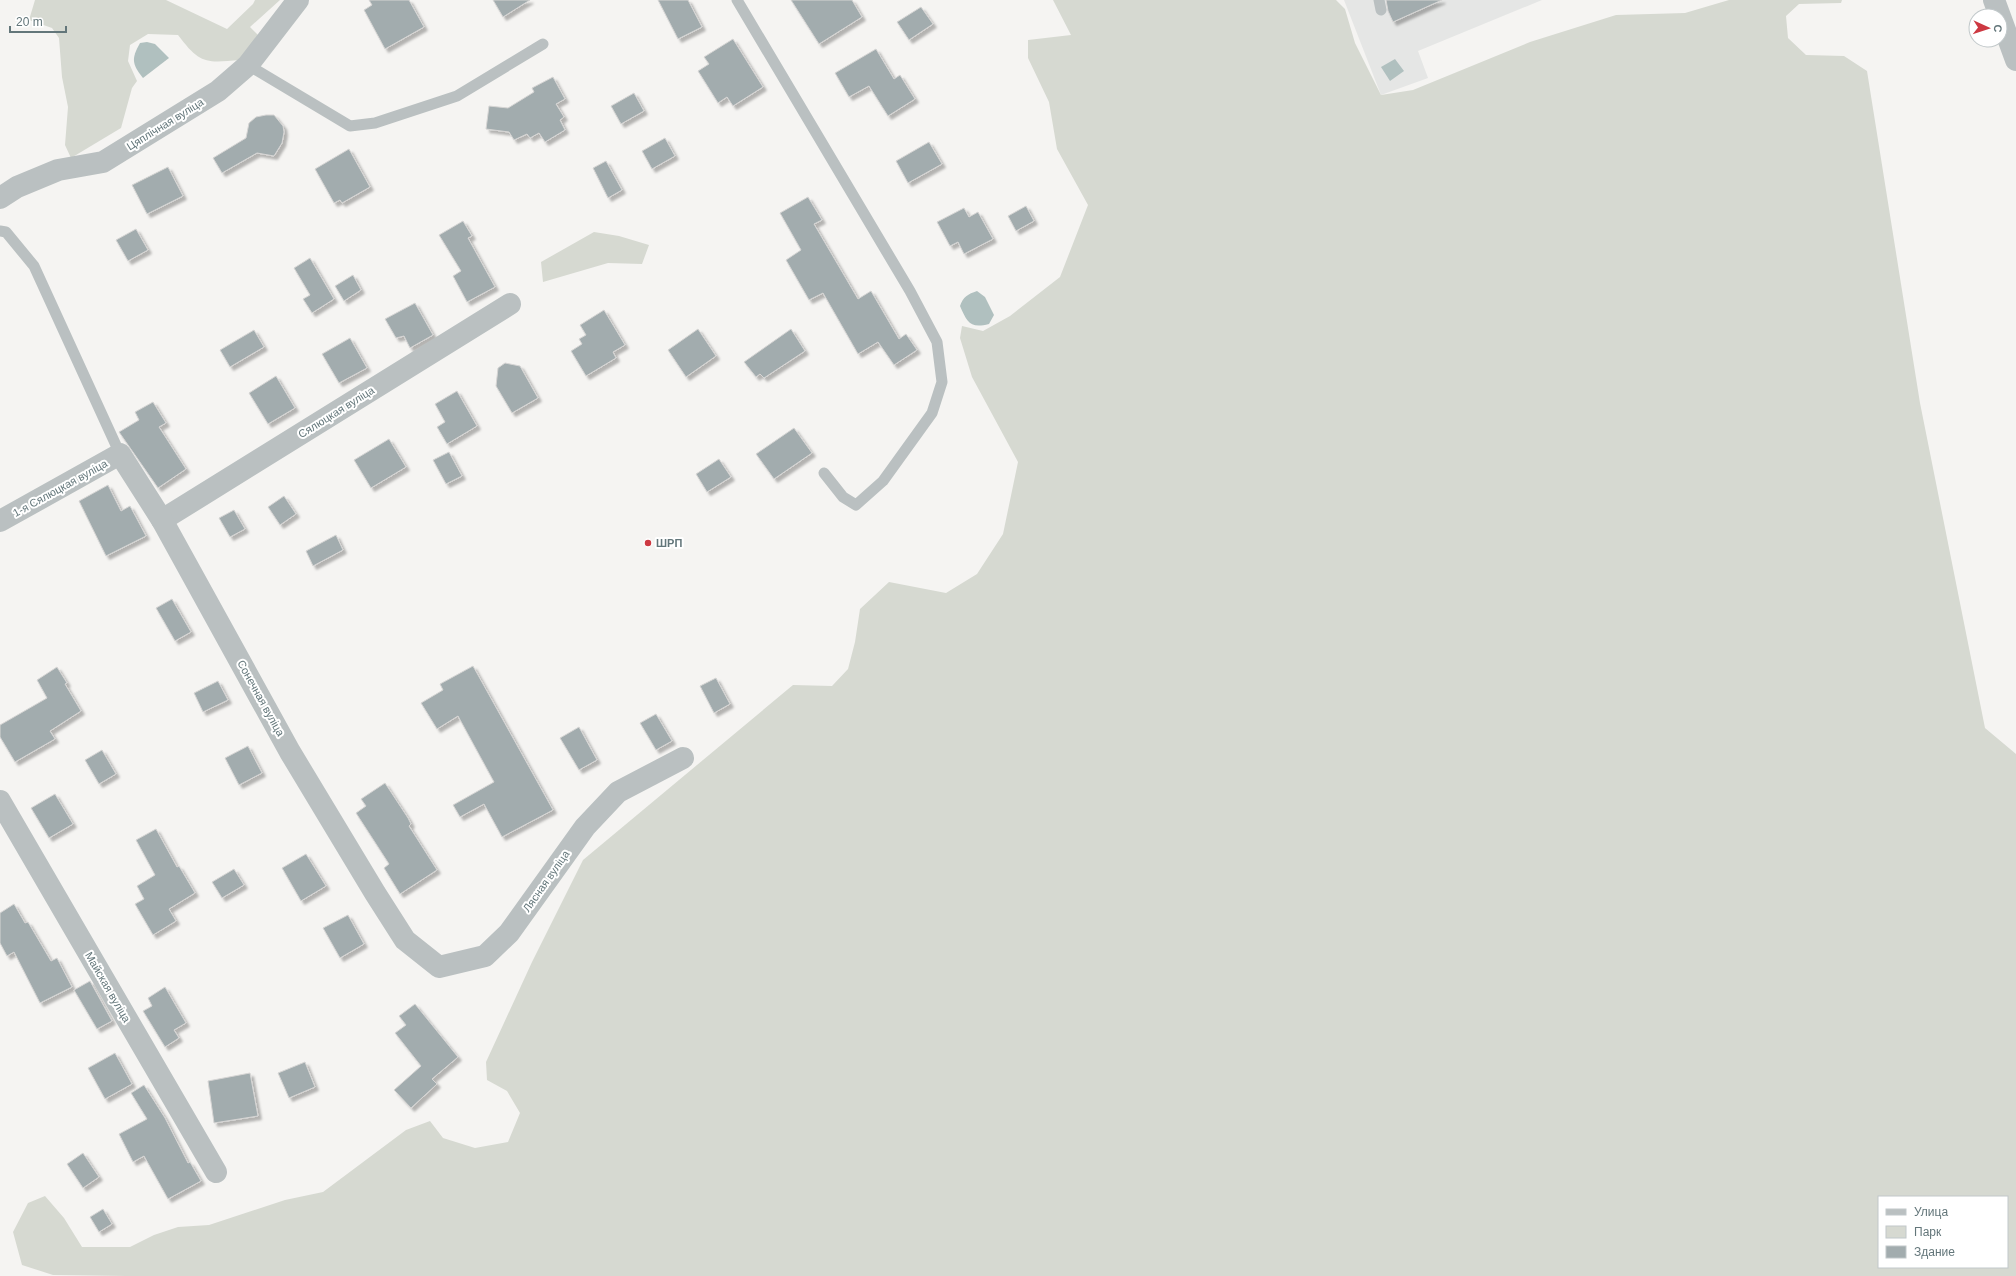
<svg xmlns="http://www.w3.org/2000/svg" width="2016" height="1276" font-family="Helvetica,sans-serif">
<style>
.built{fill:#e5e6e5}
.green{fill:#d6d9d1;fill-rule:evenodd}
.water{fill:#b0c0bf}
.building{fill:#a2acae;stroke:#d6d5d4;filter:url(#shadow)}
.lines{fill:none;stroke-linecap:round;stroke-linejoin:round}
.service{stroke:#bac0c1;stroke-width:11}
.minor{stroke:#bac0c1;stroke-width:22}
.tertiary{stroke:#bac0c1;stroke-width:22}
.poi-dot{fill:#cd3942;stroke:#fff;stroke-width:1.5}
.labels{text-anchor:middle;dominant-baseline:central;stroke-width:4;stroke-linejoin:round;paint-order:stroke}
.street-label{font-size:11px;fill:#63767a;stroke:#fff}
.poi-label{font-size:11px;font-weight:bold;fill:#63767a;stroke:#fff;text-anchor:start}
</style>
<defs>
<filter id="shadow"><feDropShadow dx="3.5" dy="3.5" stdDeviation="1" flood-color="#0004"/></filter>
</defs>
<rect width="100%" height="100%" fill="#f5f4f2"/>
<!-- built -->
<polygon class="built" points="1344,0 1542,0 1418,51 1428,78 1381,95"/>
<!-- green -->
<g class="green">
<path d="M35 0H166L227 29 253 4 255 0H280L250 27 258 35 240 60C205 63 200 64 178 35L148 34 130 45 128 61 137 81 132 88 121 128 71 158 65 145 68 107 62 77 59 38 52 28 29 20Z"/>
<path d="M1053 0H1336L1345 9 1355 43 1381 95 1413 90 1530 42 1616 15 1685 13 1729 0H1842L1841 3 1799 4 1786 16 1788 38 1806 55 1844 56 1867 71 1920 403 1985 728 2016 754V1276H126L53 1275 22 1265 13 1232 28 1203 45 1196 64 1218 82 1247H130L154 1235 178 1227 209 1225 285 1200 323 1192 406 1130 430 1121 443 1138 475 1148 508 1142 520 1113 507 1091 487 1080 486 1062 532 962 583 860 793 685 832 686 848 669 855 642 860 609 889 582 946 593 977 574 1003 534 1018 462 972 377 960 338 962 326 983 331 1010 316 1060 277 1088 205 1057 149 1049 102 1028 58V40L1071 35ZM1879 1197H2007V1267H1879Z"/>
<polygon points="594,232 619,236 649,245 642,264 608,263 543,282 541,262"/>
</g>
<!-- water -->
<g class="water">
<path d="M147 42 155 44 169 58 143 78C132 64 131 59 140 43Z"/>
<polygon points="1395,59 1404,71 1390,81 1381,67"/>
<path d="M977 291 985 297 994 315 989 324C970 329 967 322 960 306 963 297 968 294 977 291Z"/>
</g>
<!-- building -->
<g class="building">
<polygon points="369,0 409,0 424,27 385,49 364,10 372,5"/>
<polygon points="493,0 530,0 503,17"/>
<polygon points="658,0 688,0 702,27 678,39"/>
<polygon points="791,0 852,0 862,17 819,44"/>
<polygon points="1386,0 1442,0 1393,22 1388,11"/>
<polygon points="921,7 933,24 909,40 897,22"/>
<polygon points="733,39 763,87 733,106 727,97 718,103 698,71 709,64 704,57"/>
<polygon points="876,49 894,79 900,75 915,99 888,116 869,86 849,97 835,73"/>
<polygon points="553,77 565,99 556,104 564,117 560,120 565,130 545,142 539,133 530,138 527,134 514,140 509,132 486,129 489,106 508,108 534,92 532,88"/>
<polygon points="634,93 644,111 621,124 611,106"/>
<polygon points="266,115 274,115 283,126 284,132 282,143 274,156 257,153 222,173 213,158 246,138 249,123 256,117"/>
<polygon points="665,138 675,156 652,169 642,151"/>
<polygon points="929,142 942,164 908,183 896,161"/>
<polygon points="349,149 370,187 342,203 340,200 334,203 315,169"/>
<polygon points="606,161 622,190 608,198 593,168"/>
<polygon points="168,167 183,196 147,214 132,185"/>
<polygon points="808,197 822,220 814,224 858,299 871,291 899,339 906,334 917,350 894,365 878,342 858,354 823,293 809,300 786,260 801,250 780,213"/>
<polygon points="1026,206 1034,221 1016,231 1008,216"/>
<polygon points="964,208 969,217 978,212 993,239 964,254 958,242 950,246 937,222"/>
<polygon points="463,221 472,236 468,238 495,287 467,302 453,276 461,271 439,235"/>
<polygon points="136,229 148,250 128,261 116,240"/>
<polygon points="310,258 334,299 312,313 303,299 310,295 294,268"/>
<polygon points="353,275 361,290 344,301 335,286"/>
<polygon points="415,303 433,335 410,348 404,336 396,338 385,319"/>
<polygon points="604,310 625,345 613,352 616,358 586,376 571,351 582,344 579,339 586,335 580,325"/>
<polygon points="698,329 716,356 686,377 668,350"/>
<polygon points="791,329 805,351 764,378 760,374 756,377 744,362"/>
<polygon points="254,330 264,347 230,367 220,350"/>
<polygon points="350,338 367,368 339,383 322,354"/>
<polygon points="505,363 520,366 538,398 512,413 496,386 498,368"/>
<polygon points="276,376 295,408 268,424 249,393"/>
<polygon points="457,391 477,426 447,444 437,427 445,422 435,404"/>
<polygon points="153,402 166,423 159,427 186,469 158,488 119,432 139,420 135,412"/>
<polygon points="794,428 812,453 774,479 756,454"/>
<polygon points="389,439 406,467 371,488 354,460"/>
<polygon points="449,452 462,476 446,484 433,460"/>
<polygon points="719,459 731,477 707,492 696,474"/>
<polygon points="108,485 121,511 130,506 146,536 106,556 79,501"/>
<polygon points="284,496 296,514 280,525 268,507"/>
<polygon points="234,510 245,529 230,537 219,518"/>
<polygon points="336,535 343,550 313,566 306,551"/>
<polygon points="172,599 191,632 175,641 156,608"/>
<polygon points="473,666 553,810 502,837 484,804 460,817 453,805 494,782 458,716 437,729 421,703 443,690 440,684"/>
<polygon points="57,667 67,683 65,684 81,711 50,731 55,739 15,762 0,737 0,725 47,698 37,680"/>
<polygon points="716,678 730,704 714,713 700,686"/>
<polygon points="218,681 228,700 203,712 194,693"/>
<polygon points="656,714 672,741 656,750 640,723"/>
<polygon points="579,727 597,760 579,770 560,738"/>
<polygon points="248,746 262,773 239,785 225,758"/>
<polygon points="102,750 116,774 99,784 85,760"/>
<polygon points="385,783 408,818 411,824 409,826 437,870 400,894 384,868 389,864 356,813 366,806 361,799"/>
<polygon points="55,794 73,824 49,838 31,808"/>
<polygon points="156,829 177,867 179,866 195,893 169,909 176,921 153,935 135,904 144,899 137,886 155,875 136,840"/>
<polygon points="306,854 326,886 301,901 282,868"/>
<polygon points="234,869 244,885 222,898 212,882"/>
<polygon points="14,904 25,923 28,922 51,961 57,958 72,987 40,1003 14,952 7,956 0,943 0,913"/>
<polygon points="348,915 364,944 340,958 323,928"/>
<polygon points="90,981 112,1021 97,1029 74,990"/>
<polygon points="165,987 186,1023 174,1030 179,1038 165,1047 143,1011 152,1006 148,998"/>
<polygon points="415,1004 458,1057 432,1079 437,1084 411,1108 394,1090 421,1066 395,1033 406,1025 399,1016"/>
<polygon points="115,1053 132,1084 105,1099 88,1068"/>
<polygon points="305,1062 315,1087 289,1098 278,1073"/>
<polygon points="250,1073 258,1116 214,1123 208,1081"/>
<polygon points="144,1085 165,1118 188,1163 190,1162 201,1181 168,1199 144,1156 133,1162 119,1134 147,1119 131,1093"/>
<polygon points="83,1153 99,1177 83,1188 67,1164"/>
<polygon points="103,1209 112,1224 99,1232 90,1217"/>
</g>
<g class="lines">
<!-- service -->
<g class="service">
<polyline points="737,0 910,291 937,342 942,382 932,413 883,481 856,505 843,497 824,473"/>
<polyline points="1379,0 1381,10"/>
<polyline points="248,65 350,126 375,123 457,96 543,44"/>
<polyline points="0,231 6,232 34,266 120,454"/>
</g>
<!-- minor -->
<g class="minor">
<polyline points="0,198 17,187 58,170 103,162 218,91 248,65 298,0"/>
<polyline points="162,520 510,304"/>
<polyline points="0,521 120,454 162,520 290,752 375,893 405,940 439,967 485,956 509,933 585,827 618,792 683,758"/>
<polyline points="0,801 216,1172"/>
</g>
<!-- tertiary -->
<polyline class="tertiary" points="1994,0 2016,60"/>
</g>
<!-- markers -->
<circle class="poi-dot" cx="648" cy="543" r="4"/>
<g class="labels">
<!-- street labels -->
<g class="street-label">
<text transform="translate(165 124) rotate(-32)">Цяплічная вуліца</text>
<text transform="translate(336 412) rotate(-32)">Сялюцкая вуліца</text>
<text transform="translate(60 488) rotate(-29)">1-я Сялюцкая вуліца</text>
<text transform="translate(261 698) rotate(61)">Сонечная вуліца</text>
<text transform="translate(546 881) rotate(-55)">Лясная вуліца</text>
<text transform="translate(108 987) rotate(60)">Майская вуліца</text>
</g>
<!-- poi labels -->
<g class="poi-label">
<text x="656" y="543">ШРП</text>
</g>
</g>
<!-- legend -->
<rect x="1878" y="1196" width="130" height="72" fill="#ffffff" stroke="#c1c8ca"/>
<rect x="1886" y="1209" width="20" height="6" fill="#bac0c1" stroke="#c1c8ca"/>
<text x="1914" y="1216" font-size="12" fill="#63767a">Улица</text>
<rect x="1886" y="1226" width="20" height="12" fill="#d6d9d1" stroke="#c1c8ca"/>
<text x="1914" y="1236" font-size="12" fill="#63767a">Парк</text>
<rect x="1886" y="1246" width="20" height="12" fill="#a2acae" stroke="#c1c8ca"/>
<text x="1914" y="1256" font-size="12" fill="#63767a">Здание</text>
<!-- north arrow -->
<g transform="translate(1988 28) rotate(93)"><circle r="19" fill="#ffffff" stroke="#c1c8ca"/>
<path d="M0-3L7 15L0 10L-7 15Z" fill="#cd3942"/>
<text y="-6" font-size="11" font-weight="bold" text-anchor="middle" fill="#63767a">С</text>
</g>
<!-- scale -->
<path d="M10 26v6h56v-6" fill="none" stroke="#63767a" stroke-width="2"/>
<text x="16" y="26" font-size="12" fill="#63767a" stroke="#ffffff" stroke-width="3" paint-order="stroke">20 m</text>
</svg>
